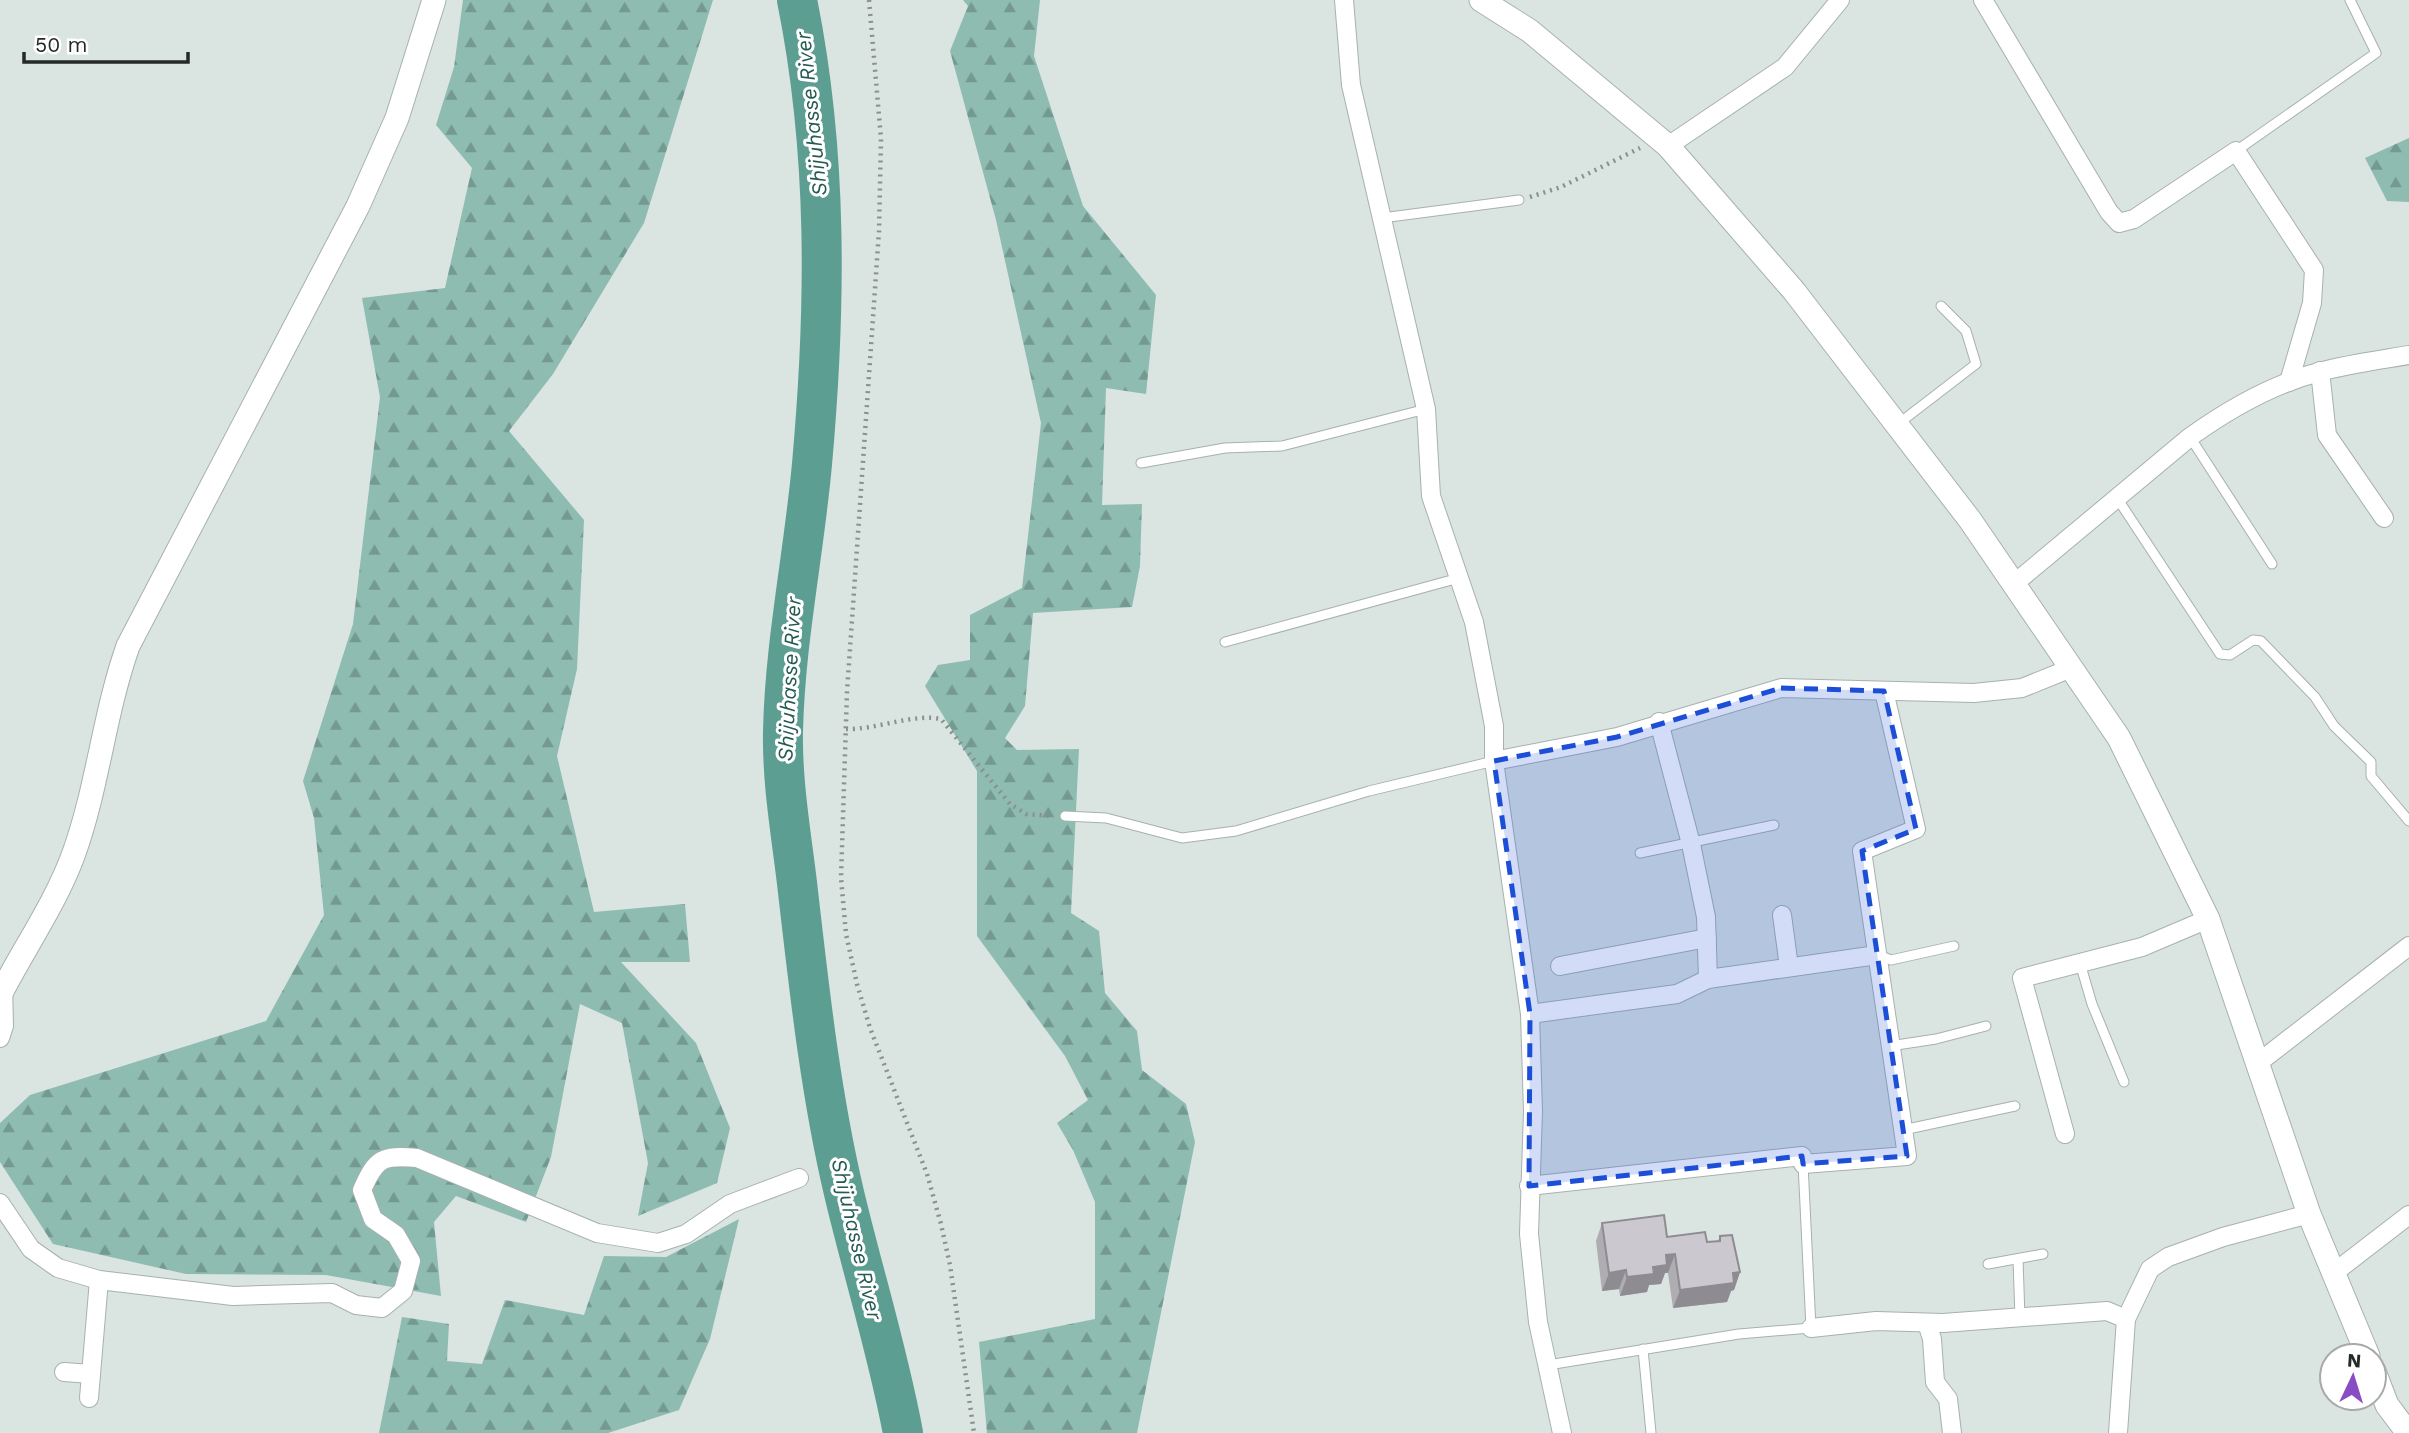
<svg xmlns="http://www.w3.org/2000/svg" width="2409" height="1433" font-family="'Work Sans',sans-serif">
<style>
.forest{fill:url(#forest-firs)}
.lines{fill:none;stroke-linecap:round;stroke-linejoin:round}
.river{stroke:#5c9e91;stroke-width:40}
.service-casing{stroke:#a7b1af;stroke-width:11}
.minor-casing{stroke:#a7b1af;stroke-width:20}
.tertiary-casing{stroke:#a7b1af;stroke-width:25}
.path{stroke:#89908e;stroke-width:4.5;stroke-dasharray:2 5;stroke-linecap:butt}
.service{stroke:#fff;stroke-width:9}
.minor{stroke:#fff;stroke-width:18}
.tertiary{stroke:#fff;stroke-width:23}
.wall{fill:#afacb2}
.shaded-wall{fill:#8e8c91}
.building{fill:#cbc8cf;stroke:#8e8c91;stroke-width:2}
.marked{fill:#1d4ed8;fill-opacity:0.2;stroke:#1d4ed8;stroke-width:5;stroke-dasharray:14 9;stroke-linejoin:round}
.labels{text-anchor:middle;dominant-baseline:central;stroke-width:6;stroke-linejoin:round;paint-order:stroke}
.water-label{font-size:21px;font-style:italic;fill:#245b51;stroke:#fff}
</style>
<defs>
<pattern id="forest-firs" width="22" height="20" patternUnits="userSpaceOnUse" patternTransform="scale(1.75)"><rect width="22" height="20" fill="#8ebcb1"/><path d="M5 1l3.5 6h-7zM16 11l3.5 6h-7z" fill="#749990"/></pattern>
</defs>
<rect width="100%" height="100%" fill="#dae4e1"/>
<!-- forest -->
<g class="forest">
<polygon points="463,0 713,0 644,223 553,374 509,431 584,520 577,669 557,756 594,912 685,904 690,962 621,962 696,1043 730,1128 717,1183 638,1216 648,1163 622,1023 580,1004 551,1157 526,1222 456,1196 434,1222 441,1296 326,1275 186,1274 53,1244 0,1162 0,1123 30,1095 266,1021 324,915 314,818 303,781 353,624 380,397 362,298 445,288 472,168 436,125 454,67"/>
<polygon points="963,0 1040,0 1034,56 1083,206 1156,295 1146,394 1106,388 1102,505 1142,504 1140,566 1132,607 1033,613 1025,706 1005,738 1017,750 1079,749 1071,913 1099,931 1105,993 1137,1031 1142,1070 1186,1104 1195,1142 1137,1433 987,1433 979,1342 1095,1319 1095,1202 1073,1150 1057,1123 1088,1100 1065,1056 977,936 977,771 925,686 938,665 970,660 970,615 1022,588 1041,423 996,220 950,51 968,6"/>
<polygon points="2409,138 2409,202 2387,201 2365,158"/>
<polygon points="739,1219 710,1339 679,1410 608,1433 379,1433 402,1317 449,1324 447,1361 482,1364 505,1300 584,1315 604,1256 666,1257"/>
</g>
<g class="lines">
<!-- river -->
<path class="river" d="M797 0C828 153 826 308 812 464 804 553 785 641 783 731 782 782 791 833 797 883 809 987 820 1091 844 1193 863 1273 888 1352 903 1433"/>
<defs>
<g id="service">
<polyline points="2236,151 2376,53 2350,0"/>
<polyline points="1382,218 1519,200"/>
<polyline points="1898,424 1976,364 1966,331 1941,306"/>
<polyline points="2190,437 2272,564"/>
<polyline points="1141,463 1225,448 1282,446 1426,409"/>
<polyline points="2117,498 2220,654 2230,655 2253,640 2261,641 2315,697 2334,726 2371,762 2371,776 2409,821"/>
<polyline points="1225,642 1459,578"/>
<polyline points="1065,816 1106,818 1182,838 1236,831 1369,791 1494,761"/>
<polyline points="1640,853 1774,825"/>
<polyline points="1878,955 1891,960 1954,946"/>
<polyline points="2080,963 2092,1004 2124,1082"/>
<polyline points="1890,1046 1936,1039 1986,1026"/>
<polyline points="1903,1130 2015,1106"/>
<polyline points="2018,1259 2020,1318"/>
<polyline points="1988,1264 2043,1254"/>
<polyline points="1643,1349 1651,1433"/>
<polyline points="1548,1365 1739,1334 1811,1328 1803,1164"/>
</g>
<g id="minor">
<polyline points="1344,0 1351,85 1426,409 1431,496 1474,622 1494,726 1494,761 1530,1014 1533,1111 1529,1234 1538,1322 1562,1433"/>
<polyline points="1983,0 2109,212 2119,223 2134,219 2236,151 2314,270 2312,303 2289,382"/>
<polyline points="1668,146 1785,67 1840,0"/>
<polyline points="2320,371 2327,435 2384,518"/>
<path d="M2015 583 2190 437C2229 409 2273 384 2319 372 2348 364 2379 360 2409 355"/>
<polyline points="1659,722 1691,844 1706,917 1708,979"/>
<polyline points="1494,761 1617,737 1781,688 1974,693 2022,688 2069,669"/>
<polyline points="1782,915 1789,967"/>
<polyline points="1560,966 1707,938"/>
<polyline points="1530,1014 1677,994 1708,979 1877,955"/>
<polyline points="0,1038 4,1026 3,984"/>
<polyline points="2258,1063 2409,946"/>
<polyline points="2065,1134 2022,978 2142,947 2208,919"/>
<polyline points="1529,1186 1802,1156 1803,1164 1907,1156 1862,851 1916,829 1884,691"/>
<path d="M0 1203 31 1249 58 1268 99 1280 233 1296 332 1293 356 1305 382 1308 403 1291 411 1261 396 1235 373 1219 362 1190C376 1158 382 1155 417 1158L597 1233 658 1243 686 1234 730 1204 799 1178"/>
<polyline points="2335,1272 2409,1215"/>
<polyline points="1927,1323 1932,1339 1935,1382 1948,1399 1952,1433"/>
<polyline points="1811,1328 1876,1321 1943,1323 2107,1311 2126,1319"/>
<polyline points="64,1372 91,1374"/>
<polyline points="89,1398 99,1280"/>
<polyline points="2118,1433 2126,1319 2150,1269 2168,1257 2223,1237 2309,1214"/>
</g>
<g id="tertiary">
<polyline points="1481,0 1530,31 1668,146 1794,291 1970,520 2119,738 2208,919 2309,1214 2368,1356"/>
<path d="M0 995C24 948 56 903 74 853 98 786 104 714 128 646L358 206 397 118 434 0"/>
<polyline points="2374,1371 2387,1405 2408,1433"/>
</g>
</defs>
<!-- service casing -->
<use href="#service" class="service-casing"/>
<!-- minor casing -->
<use href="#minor" class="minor-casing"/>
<!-- tertiary casing -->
<use href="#tertiary" class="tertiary-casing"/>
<!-- path -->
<g class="path">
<polyline points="869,0 881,139 879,231 847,692 841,878 846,934 857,984 870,1028 927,1174 941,1224 950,1265 974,1433"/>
<polyline points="1530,197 1561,187 1640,148"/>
<path d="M846 729C875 730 915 713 941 719L1010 804 1026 814 1051 816"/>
</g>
<!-- service -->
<use href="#service" class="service"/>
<!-- minor -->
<use href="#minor" class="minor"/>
<!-- tertiary -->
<use href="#tertiary" class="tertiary"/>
</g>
<!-- wall -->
<polygon class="wall" points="1602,1223 1667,1237 1707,1242 1718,1241 1720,1236 1740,1272 1734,1290 1731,1291 1727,1302 1673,1308 1668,1273 1665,1273 1661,1284 1649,1285 1647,1292 1620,1296 1619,1289 1602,1291 1596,1241"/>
<!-- shaded-wall -->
<g class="shaded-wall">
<polygon points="1675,1254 1668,1273 1665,1273 1661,1284 1649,1285 1647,1292 1620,1296 1627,1277 1653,1267 1666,1255"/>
<polygon points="1626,1270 1619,1289 1602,1291 1609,1273"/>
<polygon points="1740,1272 1734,1290 1731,1291 1727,1302 1673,1308 1680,1290 1733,1273"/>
</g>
<!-- building -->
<polygon class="building" points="1664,1215 1667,1237 1705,1232 1707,1242 1720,1241 1720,1236 1732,1235 1740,1272 1733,1273 1734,1283 1680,1290 1675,1254 1666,1255 1667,1265 1653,1267 1654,1274 1627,1277 1626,1270 1609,1273 1602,1223"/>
<!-- marked area -->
<path class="marked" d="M1781 688 1884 691 1916 829 1862 851 1907 1156 1803 1164 1802 1156 1529 1186 1530 1014 1494 761 1617 737Z"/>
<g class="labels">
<!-- water labels -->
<g class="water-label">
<text transform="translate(811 114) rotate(-96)">Shijuhasse River</text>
<text transform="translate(789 679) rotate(-87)">Shijuhasse River</text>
<text transform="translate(857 1239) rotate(77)">Shijuhasse River</text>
</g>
</g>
<!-- north arrow -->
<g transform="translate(2353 1377) rotate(4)"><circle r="33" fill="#ffffff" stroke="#a8a9a9" stroke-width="2"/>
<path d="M0-5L12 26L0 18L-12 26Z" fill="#894dc3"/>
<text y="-10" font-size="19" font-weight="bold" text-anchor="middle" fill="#252928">N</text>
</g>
<!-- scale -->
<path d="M24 52v10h164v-10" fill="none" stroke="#252928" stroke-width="3.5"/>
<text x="35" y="52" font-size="21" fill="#252928" stroke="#ffffff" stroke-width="5" paint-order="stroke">50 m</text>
</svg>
